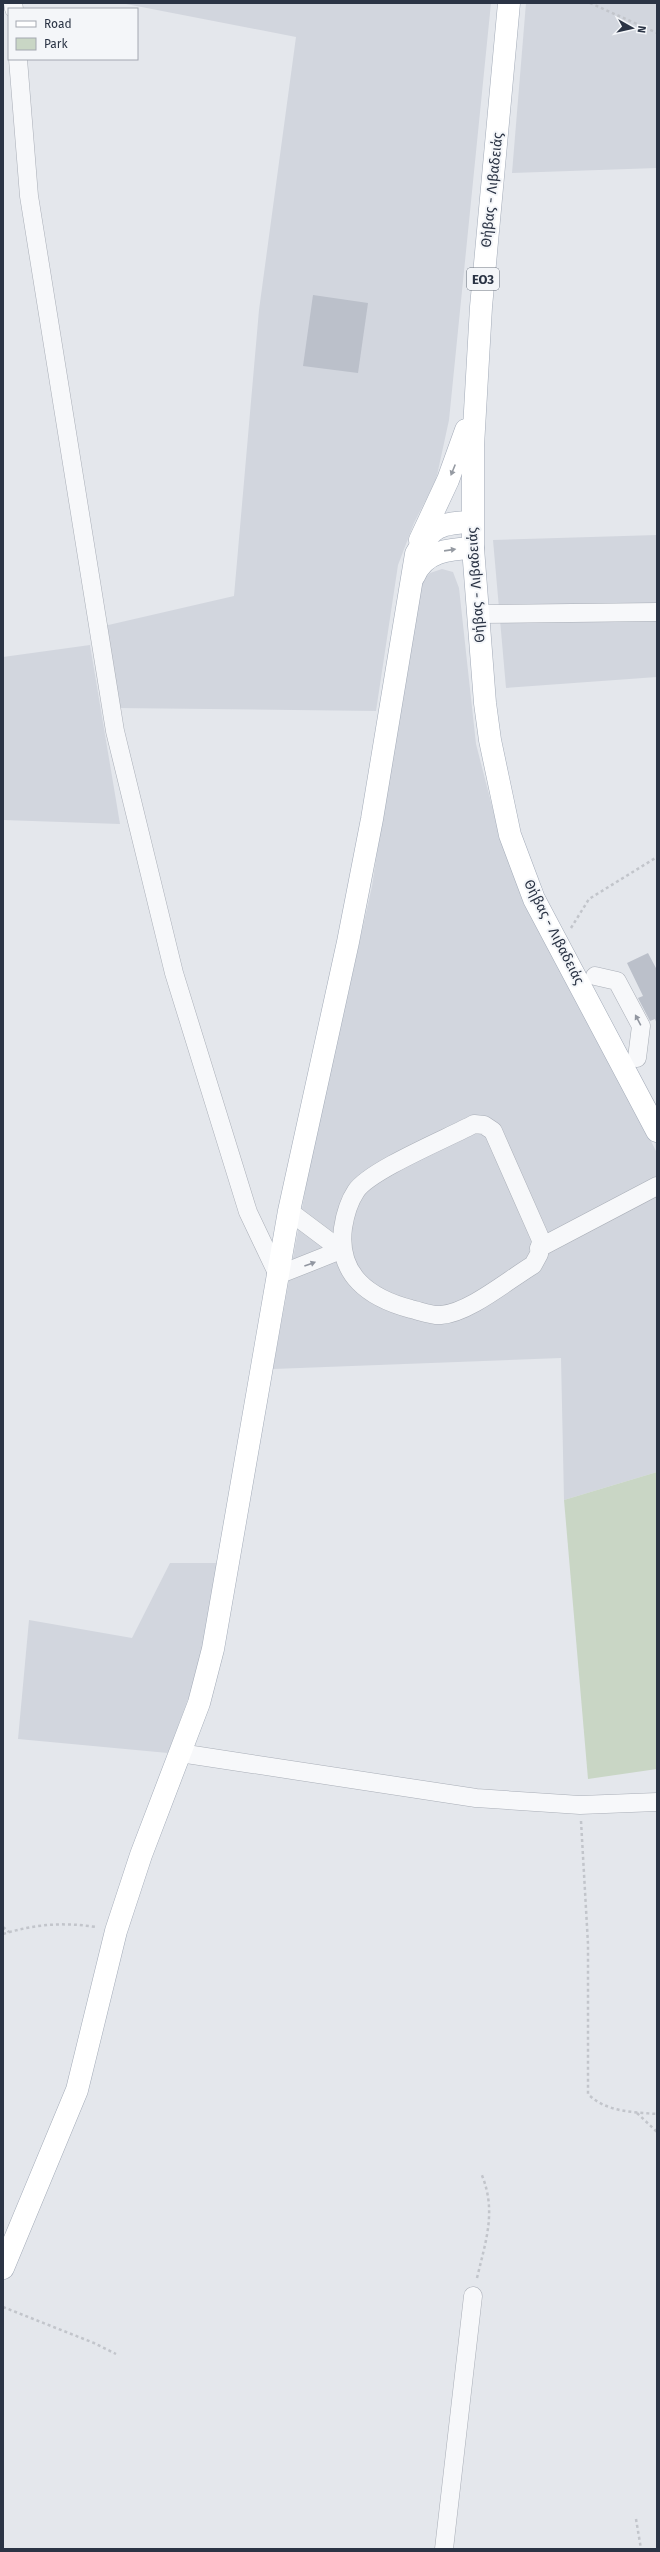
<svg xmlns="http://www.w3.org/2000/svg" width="660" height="2552" font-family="'Fira Sans',sans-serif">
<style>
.built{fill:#d2d6de}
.green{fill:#c9d6c5}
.building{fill:#bbc0ca}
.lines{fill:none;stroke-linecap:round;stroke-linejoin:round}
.minor-casing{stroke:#a9aeb7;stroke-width:19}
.major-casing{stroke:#a3abb8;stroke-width:23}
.path{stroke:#c2c5cb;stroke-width:2.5;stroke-dasharray:3 3;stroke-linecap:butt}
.minor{stroke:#f7f8fa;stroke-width:18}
.major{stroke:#fff;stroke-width:22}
.oneway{fill:#959aa2}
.oneway2{fill:#9196a0}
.labels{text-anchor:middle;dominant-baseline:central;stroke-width:4;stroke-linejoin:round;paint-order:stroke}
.shield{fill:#f4f6f9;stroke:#676e7b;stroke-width:1}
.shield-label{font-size:13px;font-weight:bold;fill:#2b3445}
.street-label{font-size:14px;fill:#2b3445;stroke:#f4f6f9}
</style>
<rect width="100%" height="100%" fill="#e4e7ec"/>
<!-- built -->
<g class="built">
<polygon points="121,3 491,3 449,420 436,480 414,523 398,565 376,711 116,708 104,626 234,596 259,310 296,37"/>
<polygon points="526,3 657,3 657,168 512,173"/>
<polygon points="657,535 657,677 506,688 493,540"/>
<polygon points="442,569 453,572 459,588 476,744 493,810 515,872 657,1153 657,1472 564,1500 561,1358 273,1369 310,1164 372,886 415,604 421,582 430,573"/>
<polygon points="90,645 120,824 3,820 3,657"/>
<polygon points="170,1563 217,1563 205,1653 168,1753 18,1739 29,1620 132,1638"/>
</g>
<!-- green -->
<polygon class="green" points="657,1472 657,1769 588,1779 564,1500"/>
<!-- building -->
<g class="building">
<polygon points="313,295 368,303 358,373 303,366"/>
<polygon points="648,953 657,970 657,1024 655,1019 650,1021 638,998 643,996 627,963"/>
</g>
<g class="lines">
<defs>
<g id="minor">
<polyline points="13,3 14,9"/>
<polyline points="18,59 29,196 115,731 174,973 248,1212 278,1275 341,1250 289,1211"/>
<polyline points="478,614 657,612"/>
<polyline points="595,976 617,981 641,1026 637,1058"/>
<path d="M474 1124 484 1125 493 1131 541 1240 539 1254 533 1265C508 1280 469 1313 441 1315 432 1316 420 1311 411 1309 369 1298 337 1275 343 1228 345 1215 348 1203 356 1191 370 1170 448 1138 474 1124Z"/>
<polyline points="539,1248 657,1186"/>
<polyline points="180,1753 476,1798 580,1805 657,1802"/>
<polyline points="444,2549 473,2296"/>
</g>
<g id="major">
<polyline points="509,3 481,307 473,446 473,548 485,703 490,740 510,835 534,899 657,1131"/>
<polyline points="420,540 448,480 466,430"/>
<path d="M414 576C425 551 449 549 473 548"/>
<path d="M3 2268 77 2090 116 1931 141 1855 199 1703 213 1649 289 1211 348 942 372 819 416 554C431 526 441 523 472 522"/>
</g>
</defs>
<!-- minor casing -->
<use href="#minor" class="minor-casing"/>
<!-- major casing -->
<use href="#major" class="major-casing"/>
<!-- path -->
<g class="path">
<polyline points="590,3 657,33"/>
<polyline points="571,928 589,899 657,857"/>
<path d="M581 1821 588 1944V2094C606 2112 632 2112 657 2114"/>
<polyline points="3,1927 9,1932"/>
<path d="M3 1934C35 1924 63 1922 96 1927"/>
<polyline points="637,2113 657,2132"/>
<path d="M477 2278C486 2240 497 2210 481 2173"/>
<polyline points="3,2307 94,2343 116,2354"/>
<polyline points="636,2519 641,2549"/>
</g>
<!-- minor -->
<use href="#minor" class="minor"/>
<!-- major -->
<use href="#major" class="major"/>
</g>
<!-- one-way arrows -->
<defs><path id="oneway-solid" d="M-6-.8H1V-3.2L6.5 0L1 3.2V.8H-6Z"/></defs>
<g class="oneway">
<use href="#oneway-solid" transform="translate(453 470) rotate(112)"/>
<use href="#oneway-solid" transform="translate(450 550) rotate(-8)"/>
</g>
<g class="oneway2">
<use href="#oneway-solid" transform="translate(638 1020) rotate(-118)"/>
<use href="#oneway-solid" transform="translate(310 1264) rotate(-20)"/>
</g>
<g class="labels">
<!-- shield labels -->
<rect class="shield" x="467" y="268" width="32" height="22" rx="3"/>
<g class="shield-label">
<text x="483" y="279">ΕΟ3</text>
</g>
<!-- street labels -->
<g class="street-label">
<text transform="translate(492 190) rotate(-84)">Θήβας - Λιβαδειάς</text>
<text transform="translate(476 585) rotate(-94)">Θήβας - Λιβαδειάς</text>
<text transform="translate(554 932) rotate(63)">Θήβας - Λιβαδειάς</text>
</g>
</g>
<!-- border -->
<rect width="660" height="2552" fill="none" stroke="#2b3445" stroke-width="8"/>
<!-- legend -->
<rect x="8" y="8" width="130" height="52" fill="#f4f6f9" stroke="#a4a8b1"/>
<rect x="16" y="21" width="20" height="6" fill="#ffffff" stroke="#a4a8b1"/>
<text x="44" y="28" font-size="12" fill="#2b3445">Road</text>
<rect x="16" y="38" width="20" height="12" fill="#c9d6c5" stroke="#a4a8b1"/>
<text x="44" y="48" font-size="12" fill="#2b3445">Park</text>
<!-- north arrow -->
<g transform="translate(632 28) rotate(98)" stroke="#f4f6f9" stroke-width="3" paint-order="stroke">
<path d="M0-3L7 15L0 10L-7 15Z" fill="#2b3445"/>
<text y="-6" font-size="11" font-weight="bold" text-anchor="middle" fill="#2b3445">N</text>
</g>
</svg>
